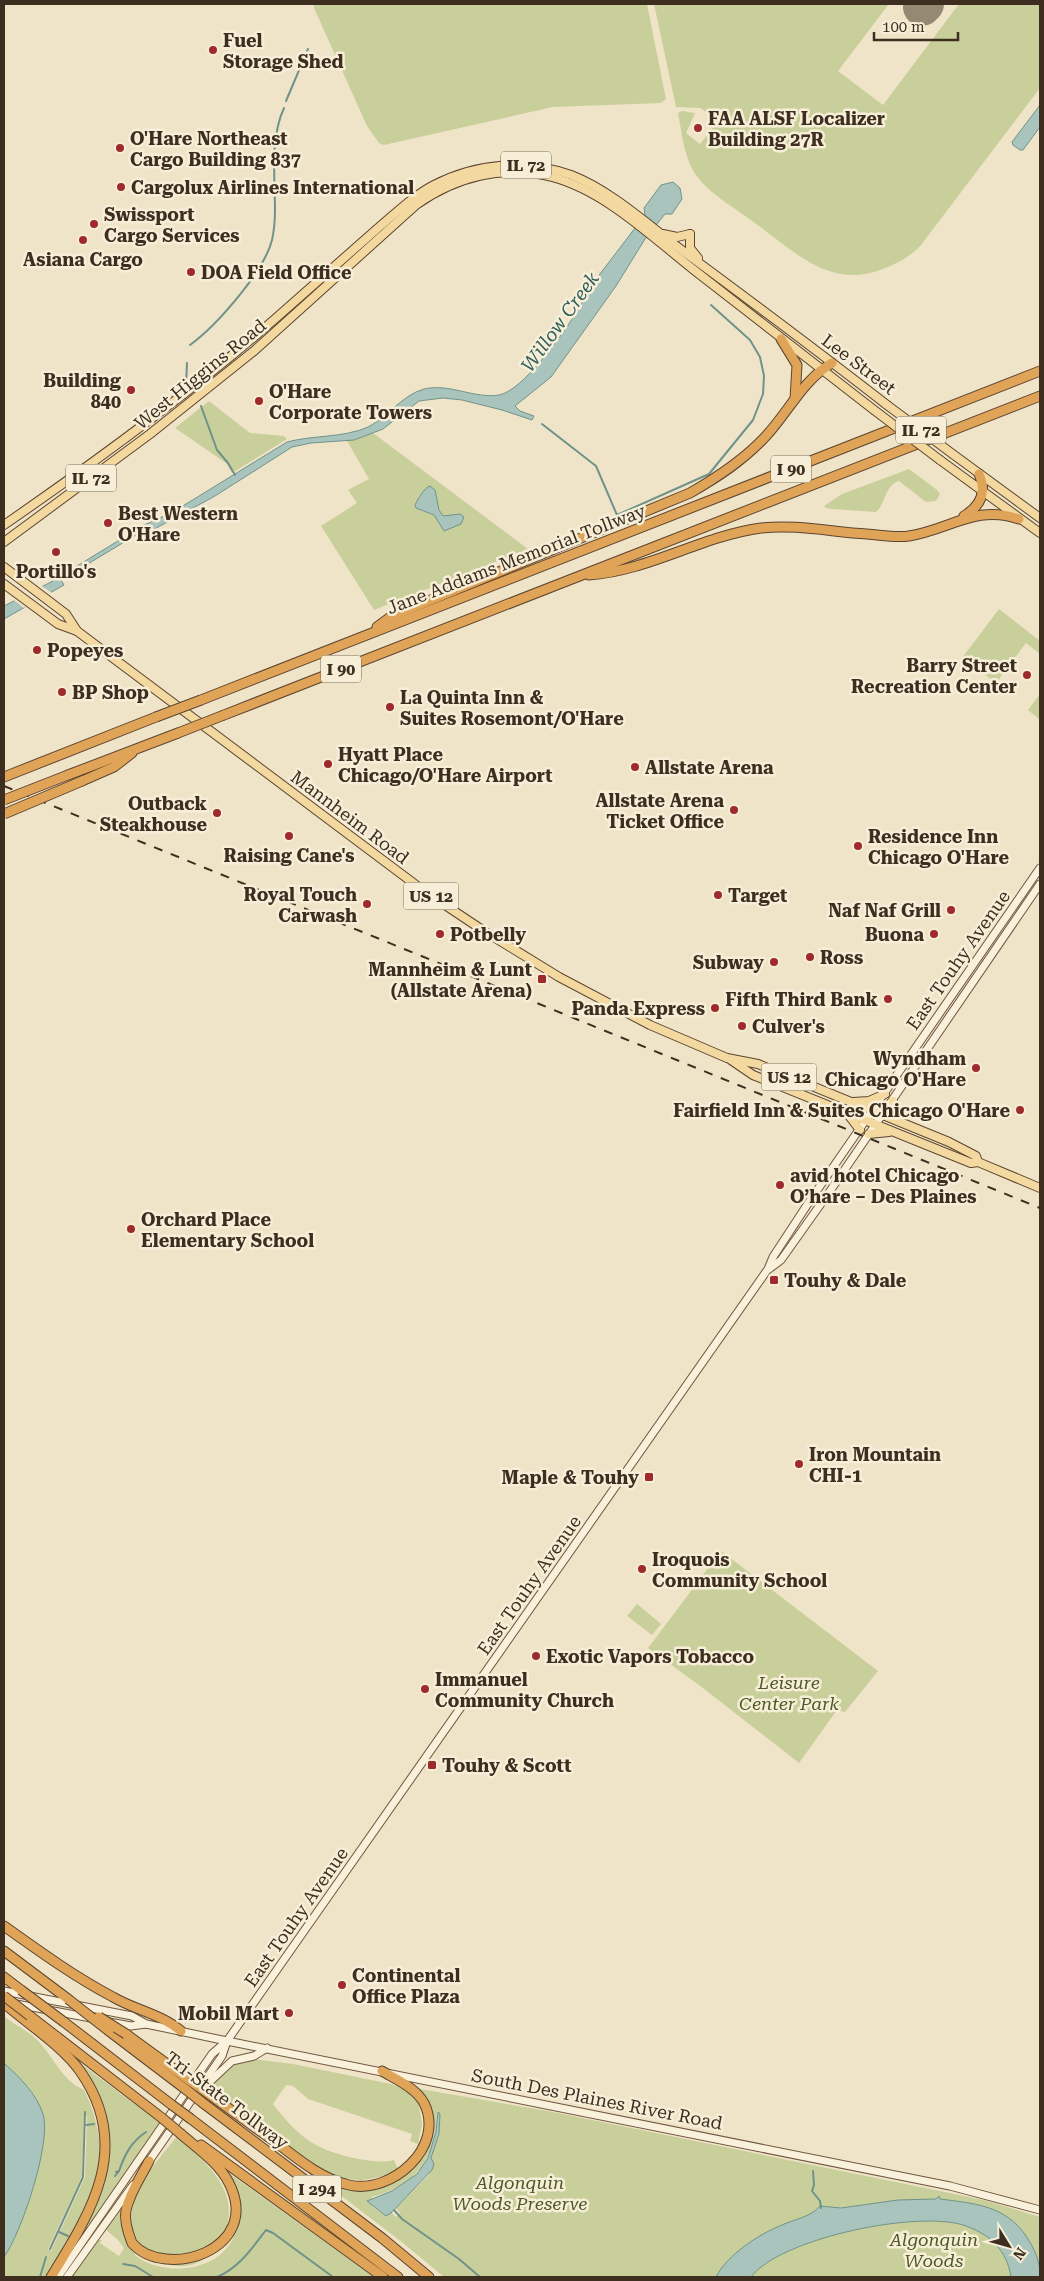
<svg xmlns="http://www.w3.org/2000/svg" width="1044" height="2281" font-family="'Roboto Serif',serif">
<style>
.green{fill:#c9cf9b;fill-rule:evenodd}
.water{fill:#a9c4bc;stroke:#6f938a}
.pier{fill:#f0e4c8}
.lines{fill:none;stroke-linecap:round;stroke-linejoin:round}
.stream{stroke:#6f938a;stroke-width:2}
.runway{stroke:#968974;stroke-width:38}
.secondary-casing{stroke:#6f573f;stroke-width:9}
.primary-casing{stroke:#5b4430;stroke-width:10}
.highway-casing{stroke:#5b4430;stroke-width:11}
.secondary{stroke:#faf1dc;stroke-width:7}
.primary{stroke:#f3d9a0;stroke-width:8}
.highway{stroke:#e0a458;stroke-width:9}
.rail{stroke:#3d2e20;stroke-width:2;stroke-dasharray:9 9;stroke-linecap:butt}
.primary-bridge-casing{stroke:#5b4430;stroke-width:10;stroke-linecap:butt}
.highway-bridge-casing{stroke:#5b4430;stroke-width:11;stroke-linecap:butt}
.primary-bridge{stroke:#f3d9a0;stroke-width:8}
.highway-bridge{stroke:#e0a458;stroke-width:9}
.poi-dot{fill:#9e2a2b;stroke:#f7eed8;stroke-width:2}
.labels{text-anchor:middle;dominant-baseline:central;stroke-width:5;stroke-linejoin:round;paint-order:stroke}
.shield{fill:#f7eed8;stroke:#756857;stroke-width:1}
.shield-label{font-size:16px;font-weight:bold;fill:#3d2e20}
.poi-label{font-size:18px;font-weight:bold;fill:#3d2e20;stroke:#f7eed8;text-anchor:start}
.street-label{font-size:18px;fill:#3d2e20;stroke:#f7eed8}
.park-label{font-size:18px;font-style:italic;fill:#4d5a26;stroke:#f7eed8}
.water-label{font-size:19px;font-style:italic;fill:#2f5d5a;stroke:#f7eed8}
</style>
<rect width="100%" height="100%" fill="#f0e4c8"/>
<!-- green -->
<g class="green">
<polygon points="314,4 647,4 666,99 661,103 553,107 384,145 379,143 367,126 314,8"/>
<path d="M654 4H889L838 71 883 105 959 4H1040V88L921 245C910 257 898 263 883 269 830 290 795 252 755 223 738 210 708 193 696 175 684 158 682 133 678 113L682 111 695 113 686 133 700 144 719 120 700 108 676 107Z"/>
<polygon points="209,401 250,433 284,436 287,439 232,473 226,463 175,428"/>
<polygon points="373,433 377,436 528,549 374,610 321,526 357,503 348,490 369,479 347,441 353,440"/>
<path d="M909 469 937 490 940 494 936 501 926 502 899 481C885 485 886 503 876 512L832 509 826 508 824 506 842 494Z"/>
<polygon points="999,609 1040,641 1040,654 1026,643 996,683 962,658"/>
<polygon points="1040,694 1040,720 1028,710"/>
<polygon points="721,1551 878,1671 845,1712 837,1710 799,1763 703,1688 648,1648"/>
<polygon points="637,1604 661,1624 652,1635 627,1616"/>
<path d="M4 2016C14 2025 26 2029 36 2039 53 2055 62 2081 84 2090 121 2165 86 2214 46 2277H4ZM84 2116H87L85 2177 51 2251 48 2249 82 2176Z"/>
<path d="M253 2059 293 2064 391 2084 406 2090 420 2102 419 2106 422 2124 418 2144 410 2141 412 2134 308 2099 293 2086 286 2085 273 2104C299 2138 317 2151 359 2159 372 2161 381 2163 394 2160L398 2169C383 2177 368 2182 350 2179 324 2175 299 2153 278 2138 255 2121 232 2105 210 2089 222 2070 231 2063 253 2059Z"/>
<path d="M81 2064 160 2123 90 2225 88 2224C108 2183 119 2140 100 2096 96 2087 81 2071 81 2064Z"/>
<path d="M420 2089 548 2111 984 2200 1040 2217V2277H444L403 2243 318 2178C330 2175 348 2188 361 2190 388 2194 436 2161 431 2131 429 2118 422 2104 418 2091ZM439 2112V2134L431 2159 429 2175 396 2208 400 2213 396 2217 392 2213 386 2216 373 2207 372 2197C416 2185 436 2159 437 2114Z"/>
<path d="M177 2136C208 2164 246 2195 221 2241 213 2254 202 2264 185 2266 171 2267 161 2262 151 2254 147 2251 142 2247 139 2244 127 2228 131 2201 140 2185 150 2168 165 2152 177 2136Z"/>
<path d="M226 2171 374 2277H71L97 2240H102L100 2243 119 2256 124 2248 118 2240 105 2229 118 2210 123 2213C125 2228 126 2243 136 2256 170 2281 235 2269 238 2219 239 2207 229 2184 226 2171Z"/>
</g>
<!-- water -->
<g class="water">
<polygon points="1040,105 1040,127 1023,150 1020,150 1013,145 1012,142"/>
<path d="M673 182 680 188 682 199 672 214H665L645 239 616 286 551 377 515 406 520 411 534 416 532 420 502 410 462 400 443 398 419 401 383 429 354 440 311 443 292 447 215 496 149 532 146 529 61 580 64 585 4 619V606L51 582 144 525 173 512 287 442C313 435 343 438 368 427 388 417 402 395 424 389 450 383 474 399 499 395 523 391 565 331 578 310 583 303 585 294 590 287 608 263 627 239 645 215L644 208 661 185Z"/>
<path d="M430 486 435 490 439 510 443 516 460 514 464 517 461 524 444 531 434 515 416 508 415 505C418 499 424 488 430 486Z"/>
<path d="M4 2063C20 2078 36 2093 43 2114 52 2142 21 2234 4 2257Z"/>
<polygon points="438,2112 440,2114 439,2134 431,2158 434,2164 432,2170 391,2213 386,2216 367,2201 392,2191 417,2174 428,2158 436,2132"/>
<path d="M939 2196 940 2199C979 2204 1010 2206 1031 2244 1037 2255 1040 2264 1040 2277H1011C1007 2251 991 2235 966 2226 921 2209 780 2238 751 2277H716C727 2255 759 2234 782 2225 795 2219 811 2217 820 2206L841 2208 898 2200 936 2199Z"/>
</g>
<!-- pier -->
<polygon class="pier" points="39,584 52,593 24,608 11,598"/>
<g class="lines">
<!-- stream -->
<g class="stream">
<polyline points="286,101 308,49"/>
<path d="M190 345C216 326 264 272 272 240 274 231 275 219 275 210 275 177 270 138 284 108"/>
<polyline points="186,385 187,363"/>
<polyline points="201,406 217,450 228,463 235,475"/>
<polyline points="542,424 596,466 617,515 709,474 753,420 763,394 764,376 760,357 750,340 711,305"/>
<polyline points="86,2125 94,2124"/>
<polyline points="813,2171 814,2185 812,2191 820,2201 821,2208"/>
<path d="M116 2172 119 2171C125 2154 131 2142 146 2132"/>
<polyline points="115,2176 119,2171"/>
<polyline points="394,2210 402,2219 459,2259 480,2277"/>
<polyline points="59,2232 68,2236"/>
<polyline points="50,2249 83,2177 85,2112"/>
<polyline points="123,2264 135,2266 153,2277"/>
<polyline points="40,2277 46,2257"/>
<path d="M217 2277C239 2268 252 2248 266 2230L273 2233 333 2277"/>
</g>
<!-- runway -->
<polyline class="runway" points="922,7 925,4"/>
<defs>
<g id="secondary">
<polyline points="769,1269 781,1260 830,1191 1040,884"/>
<polyline points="4,1991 132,2016 146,2024 227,2041 950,2186 1040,2210"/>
<polyline points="16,2004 91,2018"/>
<polyline points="109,2022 131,2026 146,2024"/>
<polyline points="202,2089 232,2061 254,2056 267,2048"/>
<polyline points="147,2164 222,2056 227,2041"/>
<polyline points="58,2277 212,2054 227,2041 269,1981 768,1269 773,1257 809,1202 1040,868"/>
<polyline points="67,2277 133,2185"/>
</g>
<g id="primary">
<polyline points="663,234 677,237 690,234"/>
<polyline points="690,234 690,248 698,258"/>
<polyline points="954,455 1040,518"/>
<polyline points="940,460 1040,533"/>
<path d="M4 525C98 460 190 393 276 318 310 288 344 258 378 228 396 213 413 196 434 185 477 163 526 159 571 175 612 191 648 225 683 251 752 302 820 353 887 405"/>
<path d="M4 542 150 434 254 351 416 205C455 177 504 164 552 177 605 191 652 237 694 270 754 317 814 364 874 410"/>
<polyline points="4,567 66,614 77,631"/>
<polyline points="4,584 58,624 77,631 424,891 484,931 559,977 650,1025 727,1058 758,1064 949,1142 976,1156 978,1162"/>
<polyline points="731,1060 753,1075 971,1163 978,1162 1040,1188"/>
<polyline points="893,1101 894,1113 899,1121"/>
<polyline points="853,1102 869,1101 885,1094"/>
<polyline points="847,1113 860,1130"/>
<polyline points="869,1134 889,1132"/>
</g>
<g id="highway">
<polyline points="781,339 797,365 795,399"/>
<path d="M964 516C981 506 987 492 979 474"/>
<path d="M589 575C648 571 702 536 761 528 796 524 832 532 867 534 881 535 895 538 909 536 949 530 976 504 1019 519"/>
<path d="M377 627 392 616 690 493C718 477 744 460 766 436 789 411 803 380 832 363"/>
<polyline points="201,700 1040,371"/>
<polyline points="224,715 1040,396"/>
<polyline points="68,775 178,733"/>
<polyline points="4,777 156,717"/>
<polyline points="82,781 114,767 132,753"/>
<path d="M4 1926C39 1951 75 1977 113 1997 135 2010 161 2014 181 2031"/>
<polyline points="4,1951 68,1999"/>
<polyline points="4,1977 21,1990"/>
<path d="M4 2003C28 2024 62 2046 80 2071 133 2146 92 2211 51 2277"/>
<polyline points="30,2016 162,2118"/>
<polyline points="64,2022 172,2105"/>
<polyline points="109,2031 184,2088"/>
<polyline points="126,2034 189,2080"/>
<path d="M209 2094C231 2110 254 2127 277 2143 299 2160 322 2179 349 2185 391 2195 446 2147 424 2103 416 2088 397 2080 382 2071"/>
<polyline points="203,2103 382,2238 429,2277"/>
<polyline points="191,2119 398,2277"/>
<polyline points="201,2145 383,2277"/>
<path d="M149 2161C141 2177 130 2192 126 2210 124 2221 128 2233 132 2243 165 2281 263 2250 229 2183 219 2163 197 2148 181 2134"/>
</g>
</defs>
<!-- secondary casing -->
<use href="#secondary" class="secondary-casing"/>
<!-- primary casing -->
<use href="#primary" class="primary-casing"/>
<!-- highway casing -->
<use href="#highway" class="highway-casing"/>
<!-- secondary -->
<use href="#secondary" class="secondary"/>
<!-- primary -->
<use href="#primary" class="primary"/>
<!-- highway -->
<use href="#highway" class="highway"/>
<!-- rail -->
<polyline class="rail" points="4,786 1040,1208"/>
<defs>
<g id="primary-bridge">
<polyline points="887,405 954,455"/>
<polyline points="874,410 940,460"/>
</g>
<g id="highway-bridge">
<polyline points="156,717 201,700"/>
<polyline points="178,733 224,715"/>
<polyline points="4,800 68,775"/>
<polyline points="4,814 82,781"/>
<polyline points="21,1990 64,2022"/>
<polyline points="4,1996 30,2016"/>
<polyline points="68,1999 109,2031"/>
<polyline points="99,2017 126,2034"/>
<polyline points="189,2080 209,2094"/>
<polyline points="184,2088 203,2103"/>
<polyline points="172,2105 191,2119"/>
<polyline points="162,2118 181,2134"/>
</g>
</defs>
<!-- primary-bridge casing -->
<use href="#primary-bridge" class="primary-bridge-casing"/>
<!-- highway-bridge casing -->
<use href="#highway-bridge" class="highway-bridge-casing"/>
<!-- primary-bridge -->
<use href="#primary-bridge" class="primary-bridge"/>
<!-- highway-bridge -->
<use href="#highway-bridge" class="highway-bridge"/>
</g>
<!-- markers -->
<g class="poi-dot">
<circle cx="213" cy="50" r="5"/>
<circle cx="698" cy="128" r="5"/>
<circle cx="120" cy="148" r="5"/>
<circle cx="121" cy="187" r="5"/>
<circle cx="94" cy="224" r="5"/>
<circle cx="83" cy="240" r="5"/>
<circle cx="191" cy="272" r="5"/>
<circle cx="131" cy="390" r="5"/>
<circle cx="259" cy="401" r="5"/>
<circle cx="108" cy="523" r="5"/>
<circle cx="56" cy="552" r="5"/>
<circle cx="37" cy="650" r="5"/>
<circle cx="1027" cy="675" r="5"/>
<circle cx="62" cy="692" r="5"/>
<circle cx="390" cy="707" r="5"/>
<circle cx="328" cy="764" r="5"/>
<circle cx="635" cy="767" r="5"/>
<circle cx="734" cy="810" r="5"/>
<circle cx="217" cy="813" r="5"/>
<circle cx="289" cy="836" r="5"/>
<circle cx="858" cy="846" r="5"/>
<circle cx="718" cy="895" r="5"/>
<circle cx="367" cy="904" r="5"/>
<circle cx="951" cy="910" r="5"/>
<circle cx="440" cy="934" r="5"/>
<circle cx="934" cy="934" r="5"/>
<circle cx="810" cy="957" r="5"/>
<circle cx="774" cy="962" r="5"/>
<rect x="537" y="974" width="10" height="10" rx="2.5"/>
<circle cx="888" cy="999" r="5"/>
<circle cx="715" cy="1008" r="5"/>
<circle cx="742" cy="1026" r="5"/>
<circle cx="976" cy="1068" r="5"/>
<circle cx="1020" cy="1110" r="5"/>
<circle cx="780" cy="1185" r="5"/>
<circle cx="131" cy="1229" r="5"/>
<rect x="769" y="1275" width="10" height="10" rx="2.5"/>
<circle cx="799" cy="1464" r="5"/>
<rect x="644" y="1472" width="10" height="10" rx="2.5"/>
<circle cx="642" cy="1569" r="5"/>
<circle cx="536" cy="1656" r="5"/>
<circle cx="425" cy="1689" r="5"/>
<rect x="427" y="1760" width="10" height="10" rx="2.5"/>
<circle cx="342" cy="1985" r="5"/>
<circle cx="289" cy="2013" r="5"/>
</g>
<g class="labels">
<!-- shield labels -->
<g class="shield">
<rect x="501" y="151.5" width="50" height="27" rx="4"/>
<rect x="896" y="416.5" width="50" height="27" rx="4"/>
<rect x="771" y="455.5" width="40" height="27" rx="4"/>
<rect x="66" y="464.5" width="50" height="27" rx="4"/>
<rect x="321" y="655.5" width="40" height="27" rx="4"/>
<rect x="403.5" y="882.5" width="55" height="27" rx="4"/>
<rect x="761.5" y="1063.5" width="55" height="27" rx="4"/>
<rect x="293" y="2175.5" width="48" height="27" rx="4"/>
</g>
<g class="shield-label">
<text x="526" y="165">IL 72</text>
<text x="921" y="430">IL 72</text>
<text x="791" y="469">I 90</text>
<text x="91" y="478">IL 72</text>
<text x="341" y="669">I 90</text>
<text x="431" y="896">US 12</text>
<text x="789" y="1077">US 12</text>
<text x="317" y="2189">I 294</text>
</g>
<!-- poi labels -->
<g class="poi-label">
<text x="223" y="40">Fuel<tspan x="223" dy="21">Storage Shed</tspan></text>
<text x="708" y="118">FAA ALSF Localizer<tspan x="708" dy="21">Building 27R</tspan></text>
<text x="130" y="138">O'Hare Northeast<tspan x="130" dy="21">Cargo Building 837</tspan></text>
<text x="131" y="187">Cargolux Airlines International</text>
<text x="104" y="214">Swissport<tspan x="104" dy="21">Cargo Services</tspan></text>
<text x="83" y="259" text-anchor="middle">Asiana Cargo</text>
<text x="201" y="272">DOA Field Office</text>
<text x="121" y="380" text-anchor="end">Building<tspan x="121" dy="21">840</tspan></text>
<text x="269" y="391">O'Hare<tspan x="269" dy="21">Corporate Towers</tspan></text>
<text x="118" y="513">Best Western<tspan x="118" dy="21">O'Hare</tspan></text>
<text x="56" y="571" text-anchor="middle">Portillo's</text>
<text x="47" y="650">Popeyes</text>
<text x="1017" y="665" text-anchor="end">Barry Street<tspan x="1017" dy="21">Recreation Center</tspan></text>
<text x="72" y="692">BP Shop</text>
<text x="400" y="697">La Quinta Inn &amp;<tspan x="400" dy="21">Suites Rosemont/O'Hare</tspan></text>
<text x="338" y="754">Hyatt Place<tspan x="338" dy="21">Chicago/O'Hare Airport</tspan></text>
<text x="645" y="767">Allstate Arena</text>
<text x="724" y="800" text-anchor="end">Allstate Arena<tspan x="724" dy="21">Ticket Office</tspan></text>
<text x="207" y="803" text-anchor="end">Outback<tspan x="207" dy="21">Steakhouse</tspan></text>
<text x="868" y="836">Residence Inn<tspan x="868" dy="21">Chicago O'Hare</tspan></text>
<text x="289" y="855" text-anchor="middle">Raising Cane's</text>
<text x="357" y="894" text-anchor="end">Royal Touch<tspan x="357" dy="21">Carwash</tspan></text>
<text x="728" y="895">Target</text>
<text x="941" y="910" text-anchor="end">Naf Naf Grill</text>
<text x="450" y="934">Potbelly</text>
<text x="924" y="934" text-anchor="end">Buona</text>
<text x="820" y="957">Ross</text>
<text x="764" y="962" text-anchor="end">Subway</text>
<text x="532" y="969" text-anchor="end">Mannheim &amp; Lunt<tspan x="532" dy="21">(Allstate Arena)</tspan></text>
<text x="878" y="999" text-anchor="end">Fifth Third Bank</text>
<text x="705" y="1008" text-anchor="end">Panda Express</text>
<text x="752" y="1026">Culver's</text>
<text x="966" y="1058" text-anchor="end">Wyndham<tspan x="966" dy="21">Chicago O'Hare</tspan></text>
<text x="1010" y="1110" text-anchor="end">Fairfield Inn &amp; Suites Chicago O'Hare</text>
<text x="790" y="1175">avid hotel Chicago<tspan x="790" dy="21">O’hare – Des Plaines</tspan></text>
<text x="141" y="1219">Orchard Place<tspan x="141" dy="21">Elementary School</tspan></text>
<text x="784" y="1280">Touhy &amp; Dale</text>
<text x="809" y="1454">Iron Mountain<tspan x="809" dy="21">CHI-1</tspan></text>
<text x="639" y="1477" text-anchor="end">Maple &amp; Touhy</text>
<text x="652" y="1559">Iroquois<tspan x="652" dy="21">Community School</tspan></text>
<text x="546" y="1656">Exotic Vapors Tobacco</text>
<text x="435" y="1679">Immanuel<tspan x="435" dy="21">Community Church</tspan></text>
<text x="442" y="1765">Touhy &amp; Scott</text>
<text x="352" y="1975">Continental<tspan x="352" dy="21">Office Plaza</tspan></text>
<text x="279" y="2013" text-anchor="end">Mobil Mart</text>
</g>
<!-- street labels -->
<g class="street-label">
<text transform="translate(859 364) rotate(37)">Lee Street</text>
<text transform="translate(200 374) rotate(-39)">West Higgins Road</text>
<text transform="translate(516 559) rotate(-21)">Jane Addams Memorial Tollway</text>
<text transform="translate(350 817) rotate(37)">Mannheim Road</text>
<text transform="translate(958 960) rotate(-55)">East Touhy Avenue</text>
<text transform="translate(529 1585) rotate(-55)">East Touhy Avenue</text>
<text transform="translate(296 1917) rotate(-55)">East Touhy Avenue</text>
<text transform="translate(597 2099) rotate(11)">South Des Plaines River Road</text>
<text transform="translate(227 2100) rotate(37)">Tri-State Tollway</text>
</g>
<!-- park labels -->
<g class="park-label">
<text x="789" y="1682">Leisure<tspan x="789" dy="21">Center Park</tspan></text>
<text x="520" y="2182">Algonquin<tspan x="520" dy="21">Woods Preserve</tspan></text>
<text x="934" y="2239">Algonquin<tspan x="934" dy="21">Woods</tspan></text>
</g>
<!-- water labels -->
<g class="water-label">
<text transform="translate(560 322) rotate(-54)">Willow Creek</text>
</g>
</g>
<!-- border -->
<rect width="1044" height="2281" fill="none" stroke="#3d2e20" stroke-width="10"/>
<!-- north arrow -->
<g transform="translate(1009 2246) rotate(127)" stroke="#f7eed8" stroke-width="4" paint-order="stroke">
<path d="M0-4L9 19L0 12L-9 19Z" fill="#3d2e20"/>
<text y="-8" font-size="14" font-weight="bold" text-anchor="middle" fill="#3d2e20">N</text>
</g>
<!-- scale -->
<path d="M874 32v8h84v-8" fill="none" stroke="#3d2e20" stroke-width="2.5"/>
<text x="882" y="32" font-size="15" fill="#3d2e20" stroke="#f7eed8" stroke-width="4" paint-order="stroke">100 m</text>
</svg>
